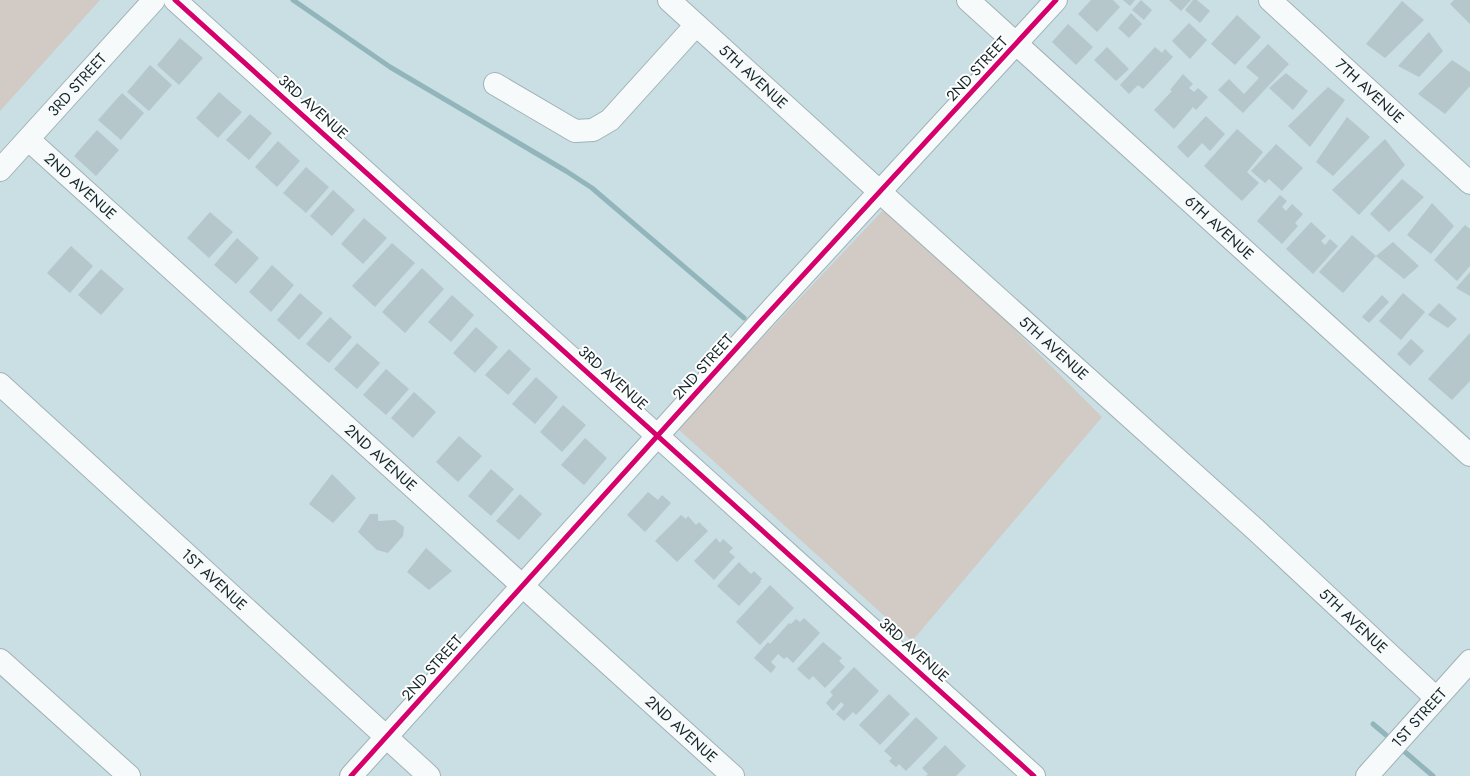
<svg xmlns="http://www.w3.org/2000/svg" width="1470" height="776" font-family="Jost,sans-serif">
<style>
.green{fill:#d1cac5}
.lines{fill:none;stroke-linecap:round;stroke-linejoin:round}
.stream{stroke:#92b5bc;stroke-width:5}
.building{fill:#b5c7ca}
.minor-casing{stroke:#a1b2b6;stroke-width:24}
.minor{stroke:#f7fafb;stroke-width:22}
.cycleway-casing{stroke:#fff;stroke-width:8}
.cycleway{stroke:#d6006c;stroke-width:5}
.labels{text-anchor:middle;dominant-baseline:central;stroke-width:4;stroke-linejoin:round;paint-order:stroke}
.street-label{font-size:15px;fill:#152528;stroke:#fff}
</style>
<rect width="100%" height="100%" fill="#c9dfe4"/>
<!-- green -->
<g class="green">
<polygon points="0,0 100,0 0,111"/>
<polygon points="889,204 1102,417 912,641 677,428"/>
</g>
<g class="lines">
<!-- stream -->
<g class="stream">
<polyline points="293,0 390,67 566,171 592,188 744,318"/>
<polyline points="1373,724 1386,735"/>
<polyline points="1405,752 1433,776"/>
</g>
</g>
<!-- building -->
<g class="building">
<polygon points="1091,0 1113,0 1120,7 1097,32 1078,14"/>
<polygon points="1123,0 1135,0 1130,6"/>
<polygon points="1141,0 1152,10 1144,20 1132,10"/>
<polygon points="1169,0 1191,0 1181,11"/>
<polygon points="1193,0 1197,0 1210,11 1200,23 1185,10"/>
<polygon points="1454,0 1470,0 1470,24 1450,4"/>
<polygon points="1402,1 1424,20 1385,58 1366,44"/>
<polygon points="1131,13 1142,24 1129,38 1118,28"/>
<polygon points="1237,15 1261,37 1235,65 1211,44"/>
<polygon points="1189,23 1207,40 1190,59 1172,41"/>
<polygon points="1068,24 1093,47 1076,65 1052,42"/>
<polygon points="1429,32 1443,51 1419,77 1398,66"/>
<polygon points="180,38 203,58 179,85 157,65"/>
<polygon points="1268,44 1289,64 1243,113 1218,90 1229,79 1244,94 1259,78 1246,67"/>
<polygon points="1107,47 1129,69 1116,81 1094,60"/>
<polygon points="1155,47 1162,53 1165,49 1173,57 1143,89 1138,85 1129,94 1120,85"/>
<polygon points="1452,60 1470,72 1470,86 1445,114 1418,94"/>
<polygon points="150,65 172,85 149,111 127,92"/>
<polygon points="1286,73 1308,91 1293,110 1269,88"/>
<polygon points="1183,74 1193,84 1189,88 1194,92 1198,88 1208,97 1196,110 1193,107 1174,129 1154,110 1172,91 1170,90"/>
<polygon points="1328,87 1345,100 1310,147 1288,126"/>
<polygon points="219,92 242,112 218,138 196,118"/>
<polygon points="122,93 144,113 121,140 98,120"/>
<polygon points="250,114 272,133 249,160 226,140"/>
<polygon points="1206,116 1225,134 1210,151 1202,143 1188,158 1177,147"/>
<polygon points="1347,117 1370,137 1333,176 1316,162"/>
<polygon points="1237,129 1263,152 1247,172 1259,183 1242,201 1204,166"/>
<polygon points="97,130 119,150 96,176 74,156"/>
<polygon points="1385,139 1405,165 1359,215 1332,190"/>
<polygon points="278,141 300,161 277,187 255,167"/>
<polygon points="1276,144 1303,168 1282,191 1269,179 1265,183 1251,171"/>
<polygon points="306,167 329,187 306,213 283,193"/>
<polygon points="1402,179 1424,197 1389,232 1370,214"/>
<polygon points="333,190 355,210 332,236 310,216"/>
<polygon points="1280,195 1287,201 1282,207 1286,211 1292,204 1303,214 1295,223 1298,226 1282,244 1257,221"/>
<polygon points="1432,203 1454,226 1431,254 1407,235"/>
<polygon points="210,212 233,232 209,258 187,238"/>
<polygon points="364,218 387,238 363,264 341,244"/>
<polygon points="1311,222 1326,236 1321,241 1325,245 1330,239 1338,246 1313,274 1286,249"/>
<polygon points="1465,225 1470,229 1470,266 1457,281 1434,260"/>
<polygon points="1352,235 1376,256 1393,242 1419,266 1404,279 1376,256 1343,293 1319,272"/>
<polygon points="237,238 259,258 236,284 214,265"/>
<polygon points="392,243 415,263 375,307 352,286"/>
<polygon points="71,246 93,266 70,293 47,273"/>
<polygon points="272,265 294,285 271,312 249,292"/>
<polygon points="422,268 444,289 405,333 382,312"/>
<polygon points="101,269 124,289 101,315 78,295"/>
<polygon points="1470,272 1470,296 1456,288"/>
<polygon points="300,293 323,313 299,340 277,320"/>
<polygon points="1403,293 1425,312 1401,340 1379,321"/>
<polygon points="452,295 474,315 451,342 428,322"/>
<polygon points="1382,295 1389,302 1369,323 1362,317"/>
<polygon points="1439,303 1457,319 1448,328 1428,315"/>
<polygon points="330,317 352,337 329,363 306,344"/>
<polygon points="476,327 498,347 475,373 453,353"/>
<polygon points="1470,333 1470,381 1452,400 1428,379"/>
<polygon points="1411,339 1424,351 1410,366 1397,354"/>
<polygon points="357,343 380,363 357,389 334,369"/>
<polygon points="509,349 531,369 508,395 485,375"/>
<polygon points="386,369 409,389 386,415 363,395"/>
<polygon points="536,377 558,397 535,424 512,404"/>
<polygon points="414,392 436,412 413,438 391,418"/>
<polygon points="563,405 586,425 562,452 540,432"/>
<polygon points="459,436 482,456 458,482 436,462"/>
<polygon points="585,438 607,458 584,485 561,465"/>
<polygon points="491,469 514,489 491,516 468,496"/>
<polygon points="332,474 356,498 333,523 309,504"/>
<polygon points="648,492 658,500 662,495 671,503 645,532 627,515"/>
<polygon points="520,494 542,514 519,540 496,521"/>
<polygon points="370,514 378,514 378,521 395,520 404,527 403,536 388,553 377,550 358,532"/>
<polygon points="681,515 686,519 688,516 696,525 699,522 708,531 677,562 655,541"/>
<polygon points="716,538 720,543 723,539 733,548 729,552 735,557 714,580 694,561"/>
<polygon points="426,548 452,571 429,590 407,572"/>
<polygon points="739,562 751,574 754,571 762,579 760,581 761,582 739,606 717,586"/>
<polygon points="770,585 794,608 760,645 736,622"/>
<polygon points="804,618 820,633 793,663 787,657 784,659 778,654 771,662 776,667 771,673 754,658 768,642 770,644 789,623 791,624 796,619 800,622"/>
<polygon points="823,642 842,658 839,661 845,667 825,688 813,676 809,680 797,669"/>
<polygon points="854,667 879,691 856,715 853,712 844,721 836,714 844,705 841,702 833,711 826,703 833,695 830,692"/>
<polygon points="889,694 910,714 880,745 859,725"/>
<polygon points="916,717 938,738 906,771 899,764 896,767 889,761 892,758 884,751"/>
<polygon points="945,745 966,766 956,776 926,776 928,774 922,768"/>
</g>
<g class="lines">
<defs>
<g id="minor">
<polyline points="175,0 1034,776"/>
<path id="s1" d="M669 0 880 192 1256 530 1436 698"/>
<path id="s2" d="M968 0 1470 455"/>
<path id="s3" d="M1270 0 1470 183"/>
<polyline points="495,84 575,131 593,130 610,120 696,25"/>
<path id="s4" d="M29 140 733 776"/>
<path id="s5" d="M0 170 154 0"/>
<path id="s6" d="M0 384 429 776"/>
<polyline points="0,660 129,776"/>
<polyline points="351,776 760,322 1056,0"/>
<path id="s7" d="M1367 776 1470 661"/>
</g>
</defs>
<!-- minor casing -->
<use href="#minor" class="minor-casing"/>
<!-- minor -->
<use href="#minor" class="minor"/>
<defs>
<g id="cycleway">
<polyline points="175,0 1034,776"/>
<polyline points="351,776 760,322 1056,0"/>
</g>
</defs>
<!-- cycleway casing -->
<use href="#cycleway" class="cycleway-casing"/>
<!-- cycleway -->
<use href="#cycleway" class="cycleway"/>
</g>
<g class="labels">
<!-- street labels -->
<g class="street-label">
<text transform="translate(977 69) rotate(-47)">2ND STREET</text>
<text stroke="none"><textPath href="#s1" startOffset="114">5TH AVENUE</textPath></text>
<text stroke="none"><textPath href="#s5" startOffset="115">3RD STREET</textPath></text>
<text stroke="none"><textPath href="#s3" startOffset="135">7TH AVENUE</textPath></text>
<text transform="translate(313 107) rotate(42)">3RD AVENUE</text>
<text stroke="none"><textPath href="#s4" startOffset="69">2ND AVENUE</textPath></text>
<text stroke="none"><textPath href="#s2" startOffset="339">6TH AVENUE</textPath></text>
<text stroke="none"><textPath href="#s1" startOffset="519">5TH AVENUE</textPath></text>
<text transform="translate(703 367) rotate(-48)">2ND STREET</text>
<text transform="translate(613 378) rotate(42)">3RD AVENUE</text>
<text stroke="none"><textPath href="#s4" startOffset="474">2ND AVENUE</textPath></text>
<text stroke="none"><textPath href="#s6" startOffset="290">1ST AVENUE</textPath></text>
<text stroke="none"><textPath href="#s1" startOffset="924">5TH AVENUE</textPath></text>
<text transform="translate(914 650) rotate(42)">3RD AVENUE</text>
<text transform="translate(432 668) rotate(-48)">2ND STREET</text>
<text stroke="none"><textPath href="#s7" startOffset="78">1ST STREET</textPath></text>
<text stroke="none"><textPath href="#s4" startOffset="879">2ND AVENUE</textPath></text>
</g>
</g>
</svg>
